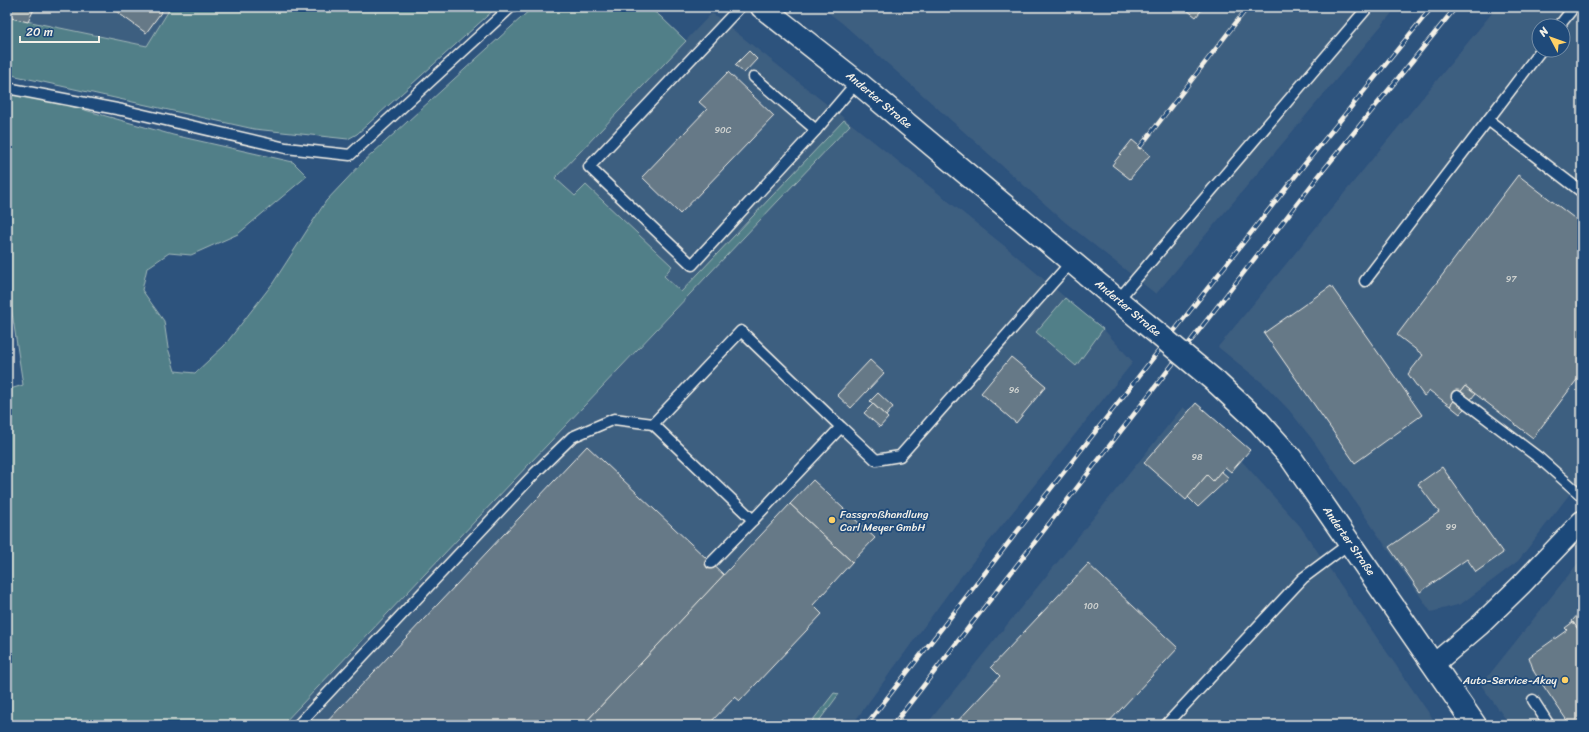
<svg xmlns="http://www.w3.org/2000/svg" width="1589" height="732" font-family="Sriracha,sans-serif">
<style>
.built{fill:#3e5e80;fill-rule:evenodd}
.green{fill:#517f88;stroke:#a2b8b8}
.building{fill:#667987;stroke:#f4f1e8}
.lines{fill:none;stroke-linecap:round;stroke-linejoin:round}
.lane-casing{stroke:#f4f1e8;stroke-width:13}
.street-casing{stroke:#f4f1e8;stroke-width:23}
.secondary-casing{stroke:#f4f1e8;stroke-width:25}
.lane{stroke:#1f4a7a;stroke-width:10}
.street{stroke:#1f4a7a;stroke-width:20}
.secondary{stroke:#1f4a7a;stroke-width:22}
.rail-casing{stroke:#f4f1e8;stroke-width:4.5}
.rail{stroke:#1f4a7a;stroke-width:3;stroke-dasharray:9;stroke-linecap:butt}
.secondary-bridge-casing{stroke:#f4f1e8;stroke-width:25;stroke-linecap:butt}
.secondary-bridge{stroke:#1f4a7a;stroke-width:22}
.poi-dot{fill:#ffd166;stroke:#1f4a7a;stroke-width:1.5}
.labels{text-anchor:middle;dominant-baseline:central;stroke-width:3.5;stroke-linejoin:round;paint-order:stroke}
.number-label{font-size:9px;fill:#d0d3d0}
.street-label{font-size:11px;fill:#f4f1e8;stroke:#1f4a7a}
.poi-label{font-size:11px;fill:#f4f1e8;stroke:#1f4a7a;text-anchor:start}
</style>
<rect width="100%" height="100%" fill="#2d537d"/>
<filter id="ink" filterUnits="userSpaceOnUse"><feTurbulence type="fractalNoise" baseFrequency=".025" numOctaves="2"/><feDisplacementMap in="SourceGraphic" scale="8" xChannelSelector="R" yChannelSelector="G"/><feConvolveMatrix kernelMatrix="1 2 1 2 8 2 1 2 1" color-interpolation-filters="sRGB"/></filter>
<g filter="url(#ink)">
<!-- built -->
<g class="built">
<polygon points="7,7 171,7 148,46 7,17"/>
<polygon points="821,7 1397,7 1156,294 1065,222 842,23"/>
<path d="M1497 7H1582V478L1518 561 1461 604 1431 612 1312 439 1289 410 1265 385 1218 347ZM1539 26H1563V50H1539Z"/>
<polygon points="712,13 1007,248 1106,332 1133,362 955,584 852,725 282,725 687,298 555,178"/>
<polygon points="1183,407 1230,448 1300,526 1437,725 926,725"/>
<polygon points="1582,558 1582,725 1510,725 1481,685"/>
</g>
<!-- green -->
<g class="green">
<polygon points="171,7 497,7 357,134 348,139 254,129 7,74 7,17 147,46"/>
<polygon points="533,7 648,7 660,16 686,41 555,178 575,196 586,185 672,266 664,276 681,292 844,120 850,125 282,725 7,725 7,390 23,385 7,279 7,88 173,135 293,162 307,176 238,234 191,255 169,253 147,268 142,290 164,321 168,348 175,371 195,373 224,346 273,283 326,201 362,163"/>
<polygon points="1065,298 1103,329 1076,366 1036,332"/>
<polygon points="834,693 839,694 816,725 809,725"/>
</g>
<!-- building -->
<g class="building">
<polygon points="7,7 35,7 28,22 7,17"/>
<polygon points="110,7 165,7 146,33"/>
<polygon points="1183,7 1204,7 1196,17"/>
<polygon points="749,51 757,59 744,73 735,65"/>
<polygon points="728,72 774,116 680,214 642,177 707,109 699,102"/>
<polygon points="1132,140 1150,155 1130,179 1112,165"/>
<polygon points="1518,175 1582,224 1582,373 1533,438 1465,386 1450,406 1430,391 1424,396 1408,374 1423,355 1397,335"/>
<polygon points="1331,286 1422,415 1355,463 1264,333"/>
<polygon points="1011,357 1046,386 1016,423 981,393"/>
<polygon points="870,360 884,373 851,408 837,395"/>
<polygon points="1465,386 1475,394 1460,414 1450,406"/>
<polygon points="878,393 893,407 886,416 870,401"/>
<polygon points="1196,403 1250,450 1231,472 1225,467 1213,481 1207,475 1186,500 1144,463"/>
<polygon points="873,404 888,418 880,427 864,413"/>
<polygon points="587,446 724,575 583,725 324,725"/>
<polygon points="1442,467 1503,553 1476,572 1467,559 1420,592 1389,547 1439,512 1418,484"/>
<polygon points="1221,471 1229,478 1198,507 1188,497 1207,475 1213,481"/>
<polygon points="813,480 875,538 852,562 790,504"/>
<polygon points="790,504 852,562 813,605 822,614 740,701 735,697 708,725 583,725"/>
<polygon points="1088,564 1178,648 1106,725 954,725 1000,676 991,667"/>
<polygon points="1582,610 1582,635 1572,621"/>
<polygon points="1573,622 1582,635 1582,725 1570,725 1534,672 1529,657 1567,630 1565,628"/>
</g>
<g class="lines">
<defs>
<g id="lane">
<polyline points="740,7 589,167 692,265 816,130 857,82"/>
<polyline points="1559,26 1574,7"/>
<polyline points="1541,50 1488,120 1582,192"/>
<polyline points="754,77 816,130"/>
<polyline points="7,88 122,110 286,148 350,155 511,7"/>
<polyline points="1365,281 1488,120"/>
<polyline points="1118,300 1368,7"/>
<polyline points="1457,396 1539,458 1582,496"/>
<polyline points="841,427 741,331 653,424 753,520 841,427 876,460 900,456 1072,261"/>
<polyline points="711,563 753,520"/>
<polyline points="1533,700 1549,725"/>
<polyline points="298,725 536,472 572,437 614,419 653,424"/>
<polyline points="1166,725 1303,578 1350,543"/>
</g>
<polyline id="street" points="1434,664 1480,625 1521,585 1582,521"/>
<g id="secondary">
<polyline points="762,7 857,82 1146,324"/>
<polyline points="1216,382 1259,422 1291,458 1475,725"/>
</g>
</defs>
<!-- lane casing -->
<use href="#lane" class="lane-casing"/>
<!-- street casing -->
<use href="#street" class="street-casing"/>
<!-- secondary casing -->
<use href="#secondary" class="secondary-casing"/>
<!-- lane -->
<use href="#lane" class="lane"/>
<!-- street -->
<use href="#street" class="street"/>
<!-- secondary -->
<use href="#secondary" class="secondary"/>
<defs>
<g id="rail">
<polyline points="1140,147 1248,7"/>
<polyline points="866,725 1304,165 1432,7"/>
<polyline points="893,725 1317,178 1456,7"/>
</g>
</defs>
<!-- rail casing -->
<use href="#rail" class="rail-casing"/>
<!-- rail -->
<use href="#rail" class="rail"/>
<defs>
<polyline id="secondary-bridge" points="1146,324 1216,382"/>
</defs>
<!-- secondary-bridge casing -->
<use href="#secondary-bridge" class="secondary-bridge-casing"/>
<!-- secondary-bridge -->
<use href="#secondary-bridge" class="secondary-bridge"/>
</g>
</g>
<!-- markers -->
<g class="poi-dot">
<circle cx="832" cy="520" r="4"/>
<circle cx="1565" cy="680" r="4"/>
</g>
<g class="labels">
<!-- number labels -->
<g class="number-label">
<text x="723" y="130">90C</text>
<text x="1511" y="279">97</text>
<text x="1014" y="390">96</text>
<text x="1197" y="457">98</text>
<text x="1451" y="527">99</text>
<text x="1091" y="606">100</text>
</g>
<!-- street labels -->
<g class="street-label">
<text transform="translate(879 100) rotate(40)">Anderter Straße</text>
<text transform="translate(1128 308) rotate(40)">Anderter Straße</text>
<text transform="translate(1349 541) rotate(55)">Anderter Straße</text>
</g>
<!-- poi labels -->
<g class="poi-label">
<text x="840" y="514">Fassgroßhandlung<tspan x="840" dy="13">Carl Meyer GmbH</tspan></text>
<text x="1557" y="680" text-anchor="end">Auto-Service-Akay</text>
</g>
</g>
<!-- margin -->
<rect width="1589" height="732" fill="none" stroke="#1f4a7a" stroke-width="24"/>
<rect x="12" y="12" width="1565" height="708" fill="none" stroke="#f4f1e8" stroke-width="1.5" filter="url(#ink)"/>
<!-- north arrow -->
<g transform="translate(1551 38) rotate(311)"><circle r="19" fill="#1f4a7a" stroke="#748da6"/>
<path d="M0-3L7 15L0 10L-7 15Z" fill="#ffd166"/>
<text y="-6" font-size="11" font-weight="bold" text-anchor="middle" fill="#f4f1e8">N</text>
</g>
<!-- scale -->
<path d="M20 36v6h79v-6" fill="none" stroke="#f4f1e8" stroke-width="2"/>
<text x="26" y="36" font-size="12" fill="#f4f1e8" stroke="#1f4a7a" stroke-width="3" paint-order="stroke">20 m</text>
</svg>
